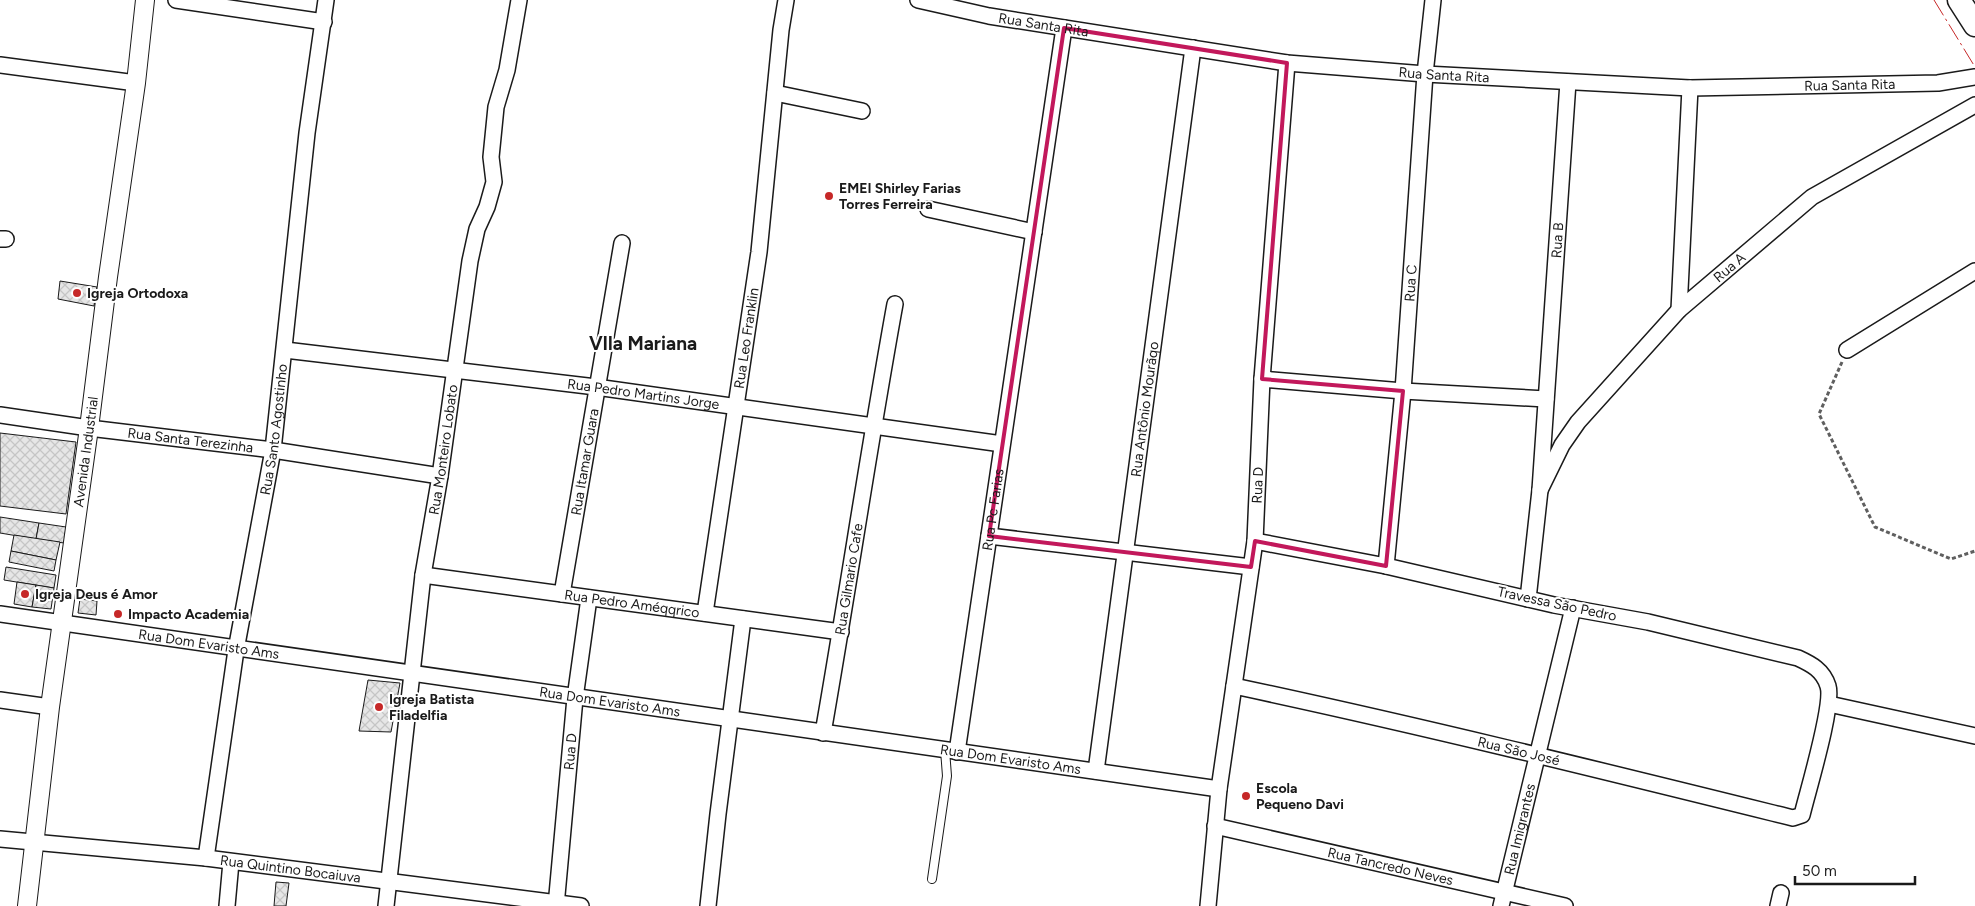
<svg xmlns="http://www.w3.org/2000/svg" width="1975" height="906" font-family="Figtree,sans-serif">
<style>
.building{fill:url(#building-cross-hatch);stroke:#1a1a1a}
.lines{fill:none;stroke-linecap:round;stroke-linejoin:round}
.service-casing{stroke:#1a1a1a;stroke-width:10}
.minor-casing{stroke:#1a1a1a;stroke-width:18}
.tertiary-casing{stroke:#1a1a1a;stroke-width:20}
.primary-casing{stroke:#1a1a1a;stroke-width:25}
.path{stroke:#5f5f5f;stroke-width:3;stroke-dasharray:4 2.5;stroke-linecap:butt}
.service{stroke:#fff;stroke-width:8}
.minor{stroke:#fff;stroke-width:15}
.tertiary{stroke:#fff;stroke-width:18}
.primary{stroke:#fff;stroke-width:22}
.power{stroke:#c62828;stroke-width:1;stroke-dasharray:18 4 2.5 4;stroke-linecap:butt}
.marked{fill:none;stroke:#c2185b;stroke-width:4;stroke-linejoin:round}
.poi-dot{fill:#c62828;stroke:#fff;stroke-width:2}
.labels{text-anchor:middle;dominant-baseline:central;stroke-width:4;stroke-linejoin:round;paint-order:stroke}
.street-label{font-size:14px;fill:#1a1a1a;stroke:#fff}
.poi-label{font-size:14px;font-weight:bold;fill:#1a1a1a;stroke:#fff;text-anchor:start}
.district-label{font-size:19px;font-weight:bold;fill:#1a1a1a;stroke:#fff}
</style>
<defs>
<pattern id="building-cross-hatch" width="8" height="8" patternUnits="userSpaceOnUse" patternTransform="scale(1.25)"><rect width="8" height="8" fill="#e6e6e6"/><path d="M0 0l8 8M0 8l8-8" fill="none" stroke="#c5c5c5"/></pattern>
</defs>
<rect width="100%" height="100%" fill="#fff"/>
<!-- building -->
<g class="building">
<polygon points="60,281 97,287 94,306 58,299"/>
<polygon points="0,433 76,442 66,514 0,506"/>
<polygon points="0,517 39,523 36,539 0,533"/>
<polygon points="39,523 66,527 64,543 36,539"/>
<polygon points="14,535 60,542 56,560 11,551"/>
<polygon points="11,551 56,560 54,571 9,562"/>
<polygon points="6,567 56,575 54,588 4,580"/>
<polygon points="17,582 36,585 32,607 14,604"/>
<polygon points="36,585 54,588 51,609 32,607"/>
<polygon points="80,599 97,601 96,615 78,613"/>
<polygon points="368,680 400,683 391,732 359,731"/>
<polygon points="276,882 289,883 286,906 274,906"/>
</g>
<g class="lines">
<defs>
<polyline id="service" points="932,879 947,776 945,750"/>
<g id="minor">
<polyline points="176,0 324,22"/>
<path id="s1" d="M918 0 989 16 1287 63 1425 74 1690 88 1938 83 1975 77"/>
<polyline points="0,65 136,83"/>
<polyline points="775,93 862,111"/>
<polyline points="928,209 1034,232"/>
<polyline points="0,239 6,239"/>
<polyline points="1679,310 1690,88"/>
<path id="s2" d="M285 350 596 387 1002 444"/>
<polyline points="1847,350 1975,271"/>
<polyline points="1262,379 1403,391 1546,399"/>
<path id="s3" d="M0 415 89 428 273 450 440 476"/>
<path id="s4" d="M1540 490 1562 445 1578 422 1679 310 1812 197 1975 105"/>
<polyline points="989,536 1251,567"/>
<path id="s5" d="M1386 566 1403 391 1425 74 1433 0"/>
<path id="s6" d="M423 575 841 632"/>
<path id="s7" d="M562 594 622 243"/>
<path id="s8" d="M1528 599 1540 490 1568 82"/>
<path id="s9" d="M705 613 759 252 781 30 786 0"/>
<path id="s10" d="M0 614 1219 789"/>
<path id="s11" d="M1234 686C1422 726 1607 772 1793 818L1802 815C1808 790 1834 705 1828 686 1823 670 1811 664 1798 658L1648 622 1554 605 1386 566 1255 541"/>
<polyline points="0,700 50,707"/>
<polyline points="1829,704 1975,736"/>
<path id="s12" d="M823 733C848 590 869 447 895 304"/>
<path id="s13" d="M957 752 1064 28"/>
<path id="s14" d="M1096 771 1193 48"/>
<path id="s15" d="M1215 826 1565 906"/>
<path id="s16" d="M0 839 206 858 581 906"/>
<path id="s17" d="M206 858 236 650 273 450 307 133 326 0"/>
<polyline points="227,906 231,862"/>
<path id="s18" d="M386 906 423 575 440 476 470 261 477 229 487 207 494 182 491 157 496 107 507 70 519 0"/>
<path id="s19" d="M556 906 575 698 589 598"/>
<polyline points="708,906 718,814 743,619"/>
<path id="s20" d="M1208 906 1219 789 1255 541 1262 379 1287 63"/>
<path id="s21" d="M1501 906 1573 608"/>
<polyline points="1778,906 1781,893"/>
</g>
<g id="tertiary">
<path id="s22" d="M27 906 50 707 89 428 108 277 136 83 145 0"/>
</g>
<polyline id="primary" points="1959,0 1975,25"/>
</defs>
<!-- service casing -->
<use href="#service" class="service-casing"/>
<!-- minor casing -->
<use href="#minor" class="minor-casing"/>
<!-- tertiary casing -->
<use href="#tertiary" class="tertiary-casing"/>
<!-- primary casing -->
<use href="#primary" class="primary-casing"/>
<!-- path -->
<polyline class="path" points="1842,362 1819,414 1875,527 1951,559 1975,551"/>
<!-- service -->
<use href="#service" class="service"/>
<!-- minor -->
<use href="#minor" class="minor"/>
<!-- tertiary -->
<use href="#tertiary" class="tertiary"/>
<!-- primary -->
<use href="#primary" class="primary"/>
<!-- power -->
<polyline class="power" points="1934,0 1975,67"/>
</g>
<!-- marked area -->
<path class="marked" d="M1064 28 1287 63 1262 379 1403 391 1386 566 1255 541 1251 567 989 536Z"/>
<!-- markers -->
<g class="poi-dot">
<circle cx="829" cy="196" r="5"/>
<circle cx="77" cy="293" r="5"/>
<circle cx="25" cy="594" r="5"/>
<circle cx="118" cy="614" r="5"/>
<circle cx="379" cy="707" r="5"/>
<circle cx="1246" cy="796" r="5"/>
</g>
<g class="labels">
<!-- street labels -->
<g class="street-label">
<text stroke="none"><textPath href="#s1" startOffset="128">Rua Santa Rita</textPath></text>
<text stroke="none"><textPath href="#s1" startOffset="532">Rua Santa Rita</textPath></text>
<text stroke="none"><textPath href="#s1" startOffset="938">Rua Santa Rita</textPath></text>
<text stroke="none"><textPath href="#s8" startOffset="360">Rua B</textPath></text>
<text stroke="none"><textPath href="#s4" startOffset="295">Rua A</textPath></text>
<text stroke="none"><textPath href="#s5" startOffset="284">Rua C</textPath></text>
<text stroke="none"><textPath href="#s9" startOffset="278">Rua Leo Franklin</textPath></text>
<text stroke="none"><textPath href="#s2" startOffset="361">Rua Pedro Martins Jorge</textPath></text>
<text stroke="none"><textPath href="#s14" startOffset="365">Rua Antônio Mourãqo</textPath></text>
<text stroke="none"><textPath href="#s17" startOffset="434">Rua Santo Agostinho</textPath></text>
<text stroke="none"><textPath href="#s3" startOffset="192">Rua Santa Terezinha</textPath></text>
<text stroke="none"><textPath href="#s18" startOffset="460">Rua Monteiro Lobato</textPath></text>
<text stroke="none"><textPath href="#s22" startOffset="458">Avenida Industrial</textPath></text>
<text stroke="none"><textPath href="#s7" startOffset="134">Rua Itamar Guara</textPath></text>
<text stroke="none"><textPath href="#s20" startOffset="424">Rua D</textPath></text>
<text stroke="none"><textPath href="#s13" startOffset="245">Rua Pc Farias</textPath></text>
<text stroke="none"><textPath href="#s12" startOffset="156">Rua Gilmario Cafe</textPath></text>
<text stroke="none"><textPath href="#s6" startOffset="211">Rua Pedro Améqqrico</textPath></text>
<text transform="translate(1557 604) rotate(12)">Travessa São Pedro</text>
<text stroke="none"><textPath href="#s10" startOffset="211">Rua Dom Evaristo Ams</textPath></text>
<text stroke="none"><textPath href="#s10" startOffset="616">Rua Dom Evaristo Ams</textPath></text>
<text stroke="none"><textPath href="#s11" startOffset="292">Rua São José</textPath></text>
<text stroke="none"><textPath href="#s19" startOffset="155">Rua D</textPath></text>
<text stroke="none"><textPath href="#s10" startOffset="1021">Rua Dom Evaristo Ams</textPath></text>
<text stroke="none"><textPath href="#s21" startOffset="79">Rua Imigrantes</textPath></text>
<text stroke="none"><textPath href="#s15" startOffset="180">Rua Tancredo Neves</textPath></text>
<text stroke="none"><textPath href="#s16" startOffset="292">Rua Quintino Bocaiuva</textPath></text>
</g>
<!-- poi labels -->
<g class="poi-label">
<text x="839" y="188">EMEI Shirley Farias<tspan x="839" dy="16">Torres Ferreira</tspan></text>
<text x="87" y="293">Igreja Ortodoxa</text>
<text x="35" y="594">Igreja Deus é Amor</text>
<text x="128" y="614">Impacto Academia</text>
<text x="389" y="699">Igreja Batista<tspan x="389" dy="16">Filadelfia</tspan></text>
<text x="1256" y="788">Escola<tspan x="1256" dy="16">Pequeno Davi</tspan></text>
</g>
<!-- district labels -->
<g class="district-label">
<text x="643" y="343">VIla Mariana</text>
</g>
</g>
<!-- scale -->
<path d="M1795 876v8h120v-8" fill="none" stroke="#1a1a1a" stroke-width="2.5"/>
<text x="1802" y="876" font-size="15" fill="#1a1a1a" stroke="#ffffff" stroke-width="4" paint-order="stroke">50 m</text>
</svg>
